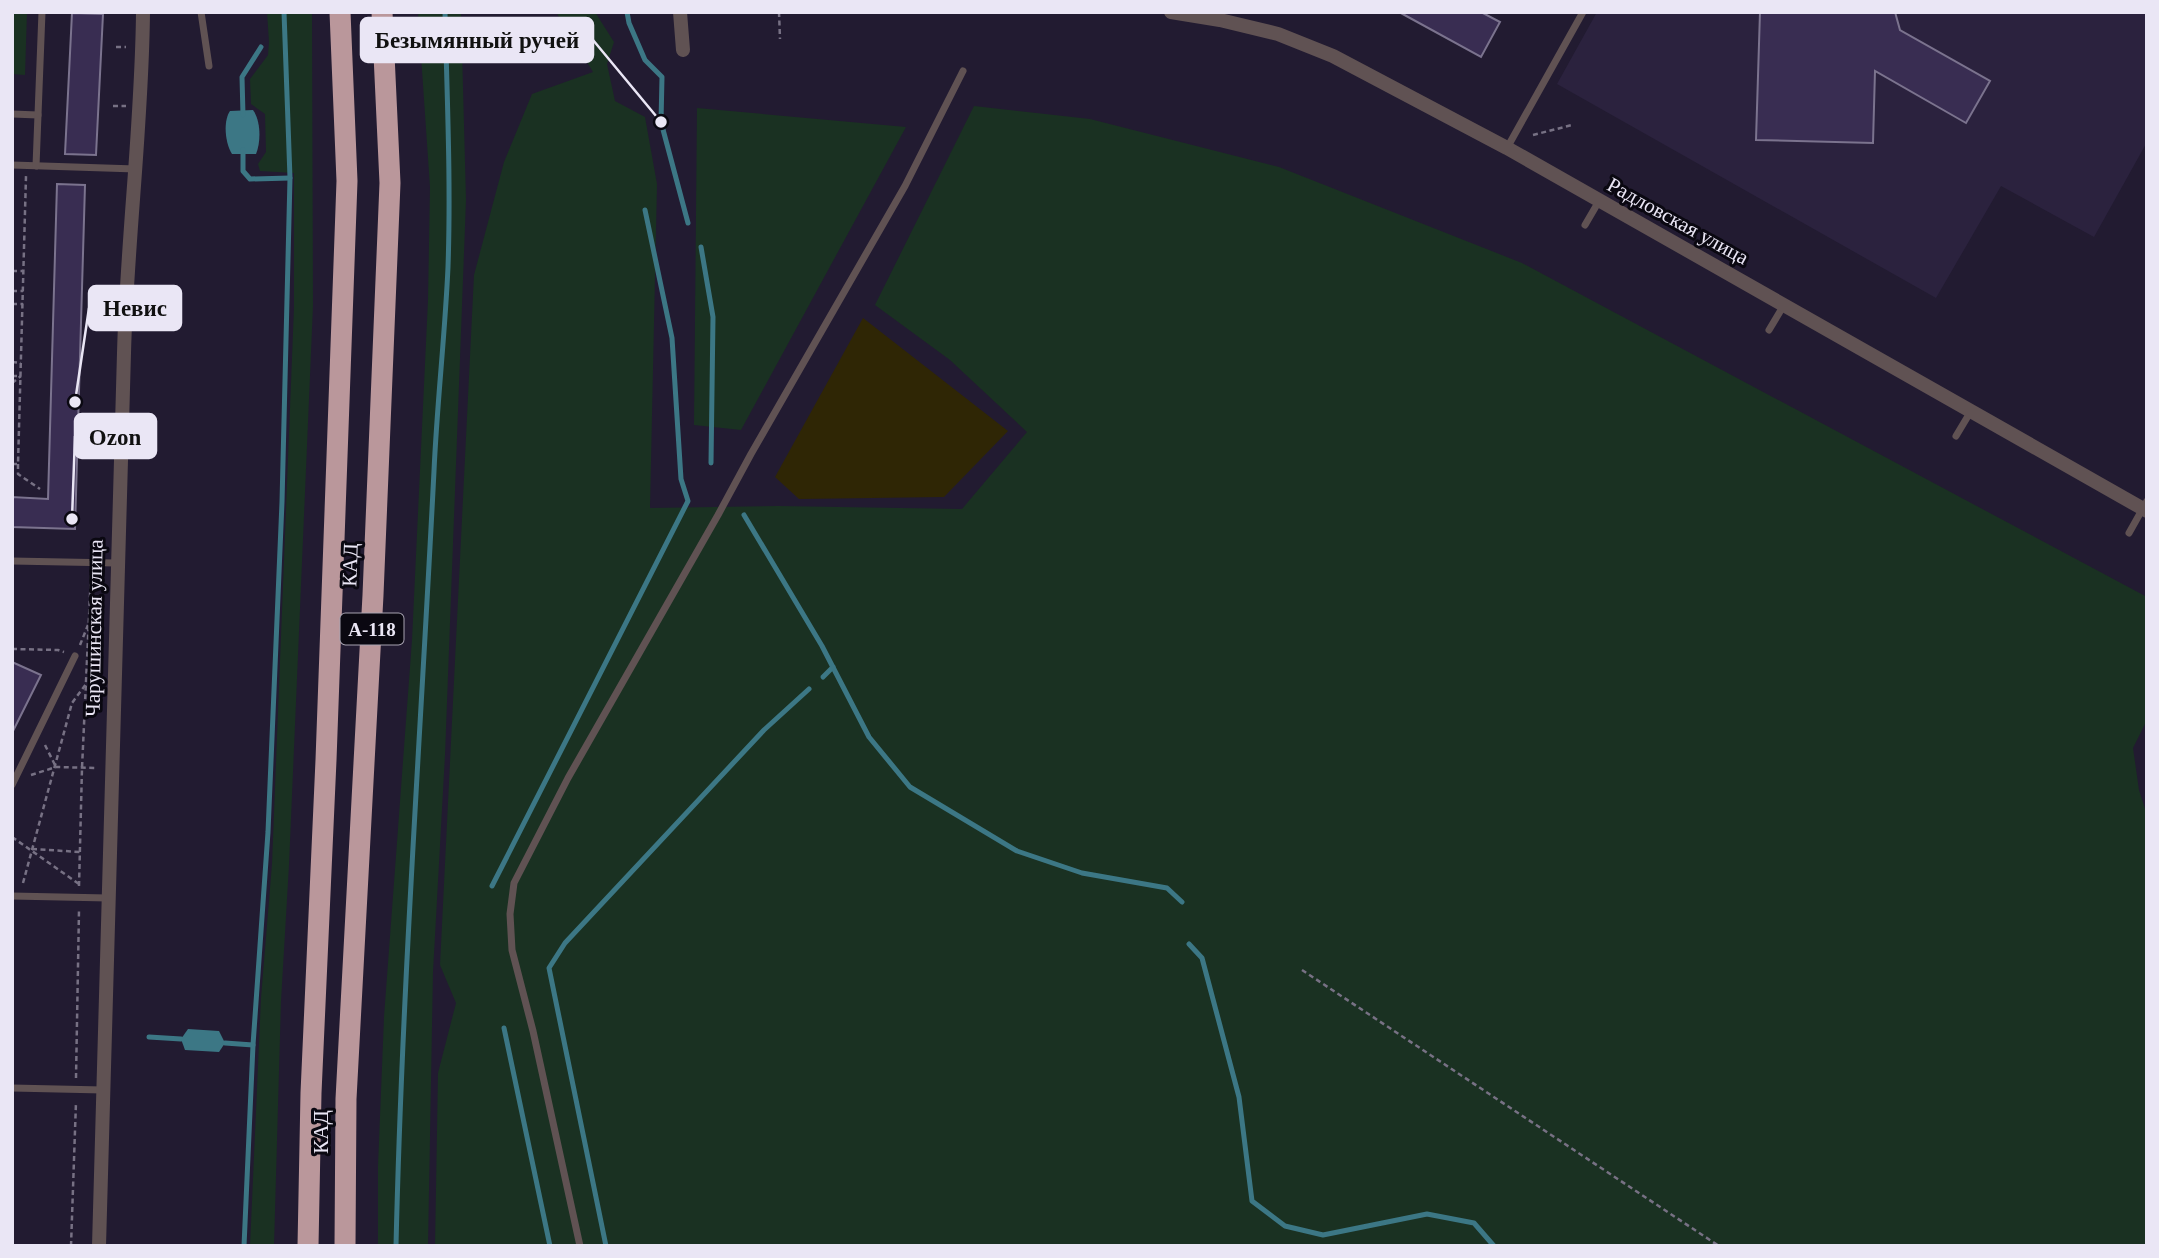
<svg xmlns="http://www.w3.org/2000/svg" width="2159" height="1258" font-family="Georgia,serif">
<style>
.built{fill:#2b223e}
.green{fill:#1a3122}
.sand{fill:#2f2605}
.water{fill:#3c7785}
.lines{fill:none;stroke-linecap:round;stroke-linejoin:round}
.stream{stroke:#3c7785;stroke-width:5}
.building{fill:#392d52;stroke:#7b738e;stroke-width:2}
.path{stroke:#777184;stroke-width:2.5;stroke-dasharray:5 3.5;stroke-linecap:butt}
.lane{stroke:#605253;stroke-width:7}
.street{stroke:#605253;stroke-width:14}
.highway{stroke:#ba979b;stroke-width:21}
.labels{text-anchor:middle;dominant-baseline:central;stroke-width:6;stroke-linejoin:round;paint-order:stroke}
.shield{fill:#0a0811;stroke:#a7a3b1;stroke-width:2}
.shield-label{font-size:19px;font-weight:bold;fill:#eae6f5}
.street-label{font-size:21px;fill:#eae6f5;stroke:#0a0811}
.leader{fill:none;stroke:#eae6f5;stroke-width:2.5}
.callout-dot{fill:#eae6f5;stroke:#0a0811;stroke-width:2.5}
.callout{fill:#eae6f5;stroke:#eae6f5;stroke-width:2.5}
.callout-label{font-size:23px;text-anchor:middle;font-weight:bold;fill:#111}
</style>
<rect width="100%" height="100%" fill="#221b31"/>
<!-- built -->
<polygon class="built" points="1597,12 2147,12 2147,142 2094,237 2001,186 1936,298 1557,84"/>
<!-- green -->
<g class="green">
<polygon points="12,12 27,12 25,75 12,74"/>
<polygon points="267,12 312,12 313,306 289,865 281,1001 274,1246 250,1246 261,998 272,864 294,307 294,173 260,171 258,164 266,152 265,114 251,104 250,79 268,55 269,42"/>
<polygon points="418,12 461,12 466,200 445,755 433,972 428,1246 378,1246 378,1166 384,1017 412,640 428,300 430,187"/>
<polygon points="556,12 595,12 614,42 607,64 615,101 645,117 657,184 650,508 778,506 962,509 1027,432 950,360 875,305 974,106 1090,119 1279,167 1522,263 2147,597 2147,720 2133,748 2139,790 2147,815 2147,1246 435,1246 438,1073 456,1003 440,965 474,275 504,162 532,94 593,72"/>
<polygon points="697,108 906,127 741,430 694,425"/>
</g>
<!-- sand -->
<polygon class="sand" points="863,318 1008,431 944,497 799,499 775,477"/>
<!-- water -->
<g class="water">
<path d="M253 110C261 121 261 142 256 154H232C225 143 223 121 230 111Z"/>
<polygon points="188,1029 219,1031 225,1043 219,1052 185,1050 181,1039"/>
</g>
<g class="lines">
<!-- stream -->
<g class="stream">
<polyline points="627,12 629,23 645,60 662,77 661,122 688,223"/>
<polyline points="243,115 242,77 261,47"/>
<polyline points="243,150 243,171 250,179 290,178"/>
<polyline points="701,247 713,317 711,463"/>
<polyline points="744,515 822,646 869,737 910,787 1017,851 1082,873 1167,888 1182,902"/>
<polyline points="823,677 833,667"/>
<polyline points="492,886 688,501 681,479 672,338 645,210"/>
<polyline points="1189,944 1202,958 1239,1097 1252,1201 1285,1226 1323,1235 1427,1214 1474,1223 1494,1246"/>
<polyline points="504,1028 550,1246"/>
<polyline points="149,1037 181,1039"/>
<polyline points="225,1043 253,1045"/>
<polyline points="244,1246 253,1045 268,832 282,502 290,178 284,12"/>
<path d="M396 1246C402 987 421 729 434 471 437 403 445 335 448 267 451 182 447 97 445 12"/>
<polyline points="606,1246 549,968 565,943 764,730 809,689"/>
</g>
</g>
<!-- building -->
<g class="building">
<polygon points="1399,12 1481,12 1500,22 1481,57"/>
<polygon points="1760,12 1895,12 1900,30 1990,81 1966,123 1875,71 1873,143 1756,140"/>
<polygon points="72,13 103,14 96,155 65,154"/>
<polygon points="57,184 85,185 75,529 12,527 12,497 48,499"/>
<polygon points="12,662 41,675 12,733"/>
</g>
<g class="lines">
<!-- path -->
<g class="path">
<polyline points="779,12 780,39"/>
<polyline points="116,47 126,47"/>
<polyline points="113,106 126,106"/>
<polyline points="1533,135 1572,125"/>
<polyline points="12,271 23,271"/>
<polyline points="12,291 23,291"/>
<polyline points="12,304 23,304"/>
<polyline points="12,362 21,363"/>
<polyline points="12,376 21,376"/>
<polyline points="12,383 21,376"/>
<polyline points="12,440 13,441"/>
<polyline points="12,464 18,464 26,176"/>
<polyline points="18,464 18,474 40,489"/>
<polyline points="80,645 88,625"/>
<polyline points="12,649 58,650 64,652"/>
<polyline points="45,745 56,767"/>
<polyline points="31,775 56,767 97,768"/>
<polyline points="12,837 79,884"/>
<polyline points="32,849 80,852"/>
<polyline points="23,883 72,703 86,684"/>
<polyline points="79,886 82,768 91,574"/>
<polyline points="1302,970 1719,1246"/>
<polyline points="76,1078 79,910"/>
<polyline points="71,1246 76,1102"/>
</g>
<!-- lane -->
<g class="lane">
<polyline points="201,12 209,66"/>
<polyline points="12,114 38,115"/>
<polyline points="1507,148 1583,12"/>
<polyline points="12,165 136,169"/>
<polyline points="36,166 42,12"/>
<polyline points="1585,225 1599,201"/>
<polyline points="1769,330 1784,305"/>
<polyline points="1956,436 1971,411"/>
<polyline points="2129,533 2147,501"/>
<polyline points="12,561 116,563"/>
<polyline points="12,785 75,656"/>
<polyline points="12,896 108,898"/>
<polyline points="12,1088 103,1090"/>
<polyline points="580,1246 533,1031 512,950 510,914 514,883 568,778 718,515 751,454 905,186 963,71"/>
</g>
<!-- street -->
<g class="street">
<polyline points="680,12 683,50"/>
<polyline points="1171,12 1220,20 1278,34 1333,56 1507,148 2147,511"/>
<path d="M99 1246C108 948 113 650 124 353 127 239 142 126 143 12"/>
</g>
<!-- highway -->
<g class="highway">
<polyline points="308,1246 311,1093 326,760 347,181 340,12"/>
<polyline points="345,1246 346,1099 373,595 390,183 382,12"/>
</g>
</g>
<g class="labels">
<!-- shield labels -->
<rect class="shield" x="340.5" y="613.5" width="63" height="31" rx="5"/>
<g class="shield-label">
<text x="372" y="629">А-118</text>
</g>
<!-- street labels -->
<g class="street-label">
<text transform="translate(1678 221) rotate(29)">Радловская улица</text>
<text transform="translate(350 565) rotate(-88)">КАД</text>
<text transform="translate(94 628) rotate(-89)">Чарушинская улица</text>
<text transform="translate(321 1132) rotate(-90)">КАД</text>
</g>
</g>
<!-- callouts -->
<path class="leader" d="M661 122L593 40M75 402L89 308M72 519L75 436"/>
<g class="callout-dot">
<circle cx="661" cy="122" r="7"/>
<circle cx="75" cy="402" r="7"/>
<circle cx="72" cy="519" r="7"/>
</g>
<g class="callout">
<rect x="361" y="18" width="232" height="44" rx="7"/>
<rect x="89" y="286" width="92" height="44" rx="7"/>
<rect x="75" y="414" width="81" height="44" rx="7"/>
</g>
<g class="callout-label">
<text x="477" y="48">Безымянный ручей</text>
<text x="135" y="316">Невис</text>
<text x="115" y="445">Ozon</text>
</g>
<!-- border -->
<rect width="2159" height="1258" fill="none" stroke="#eae6f5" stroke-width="28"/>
</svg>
